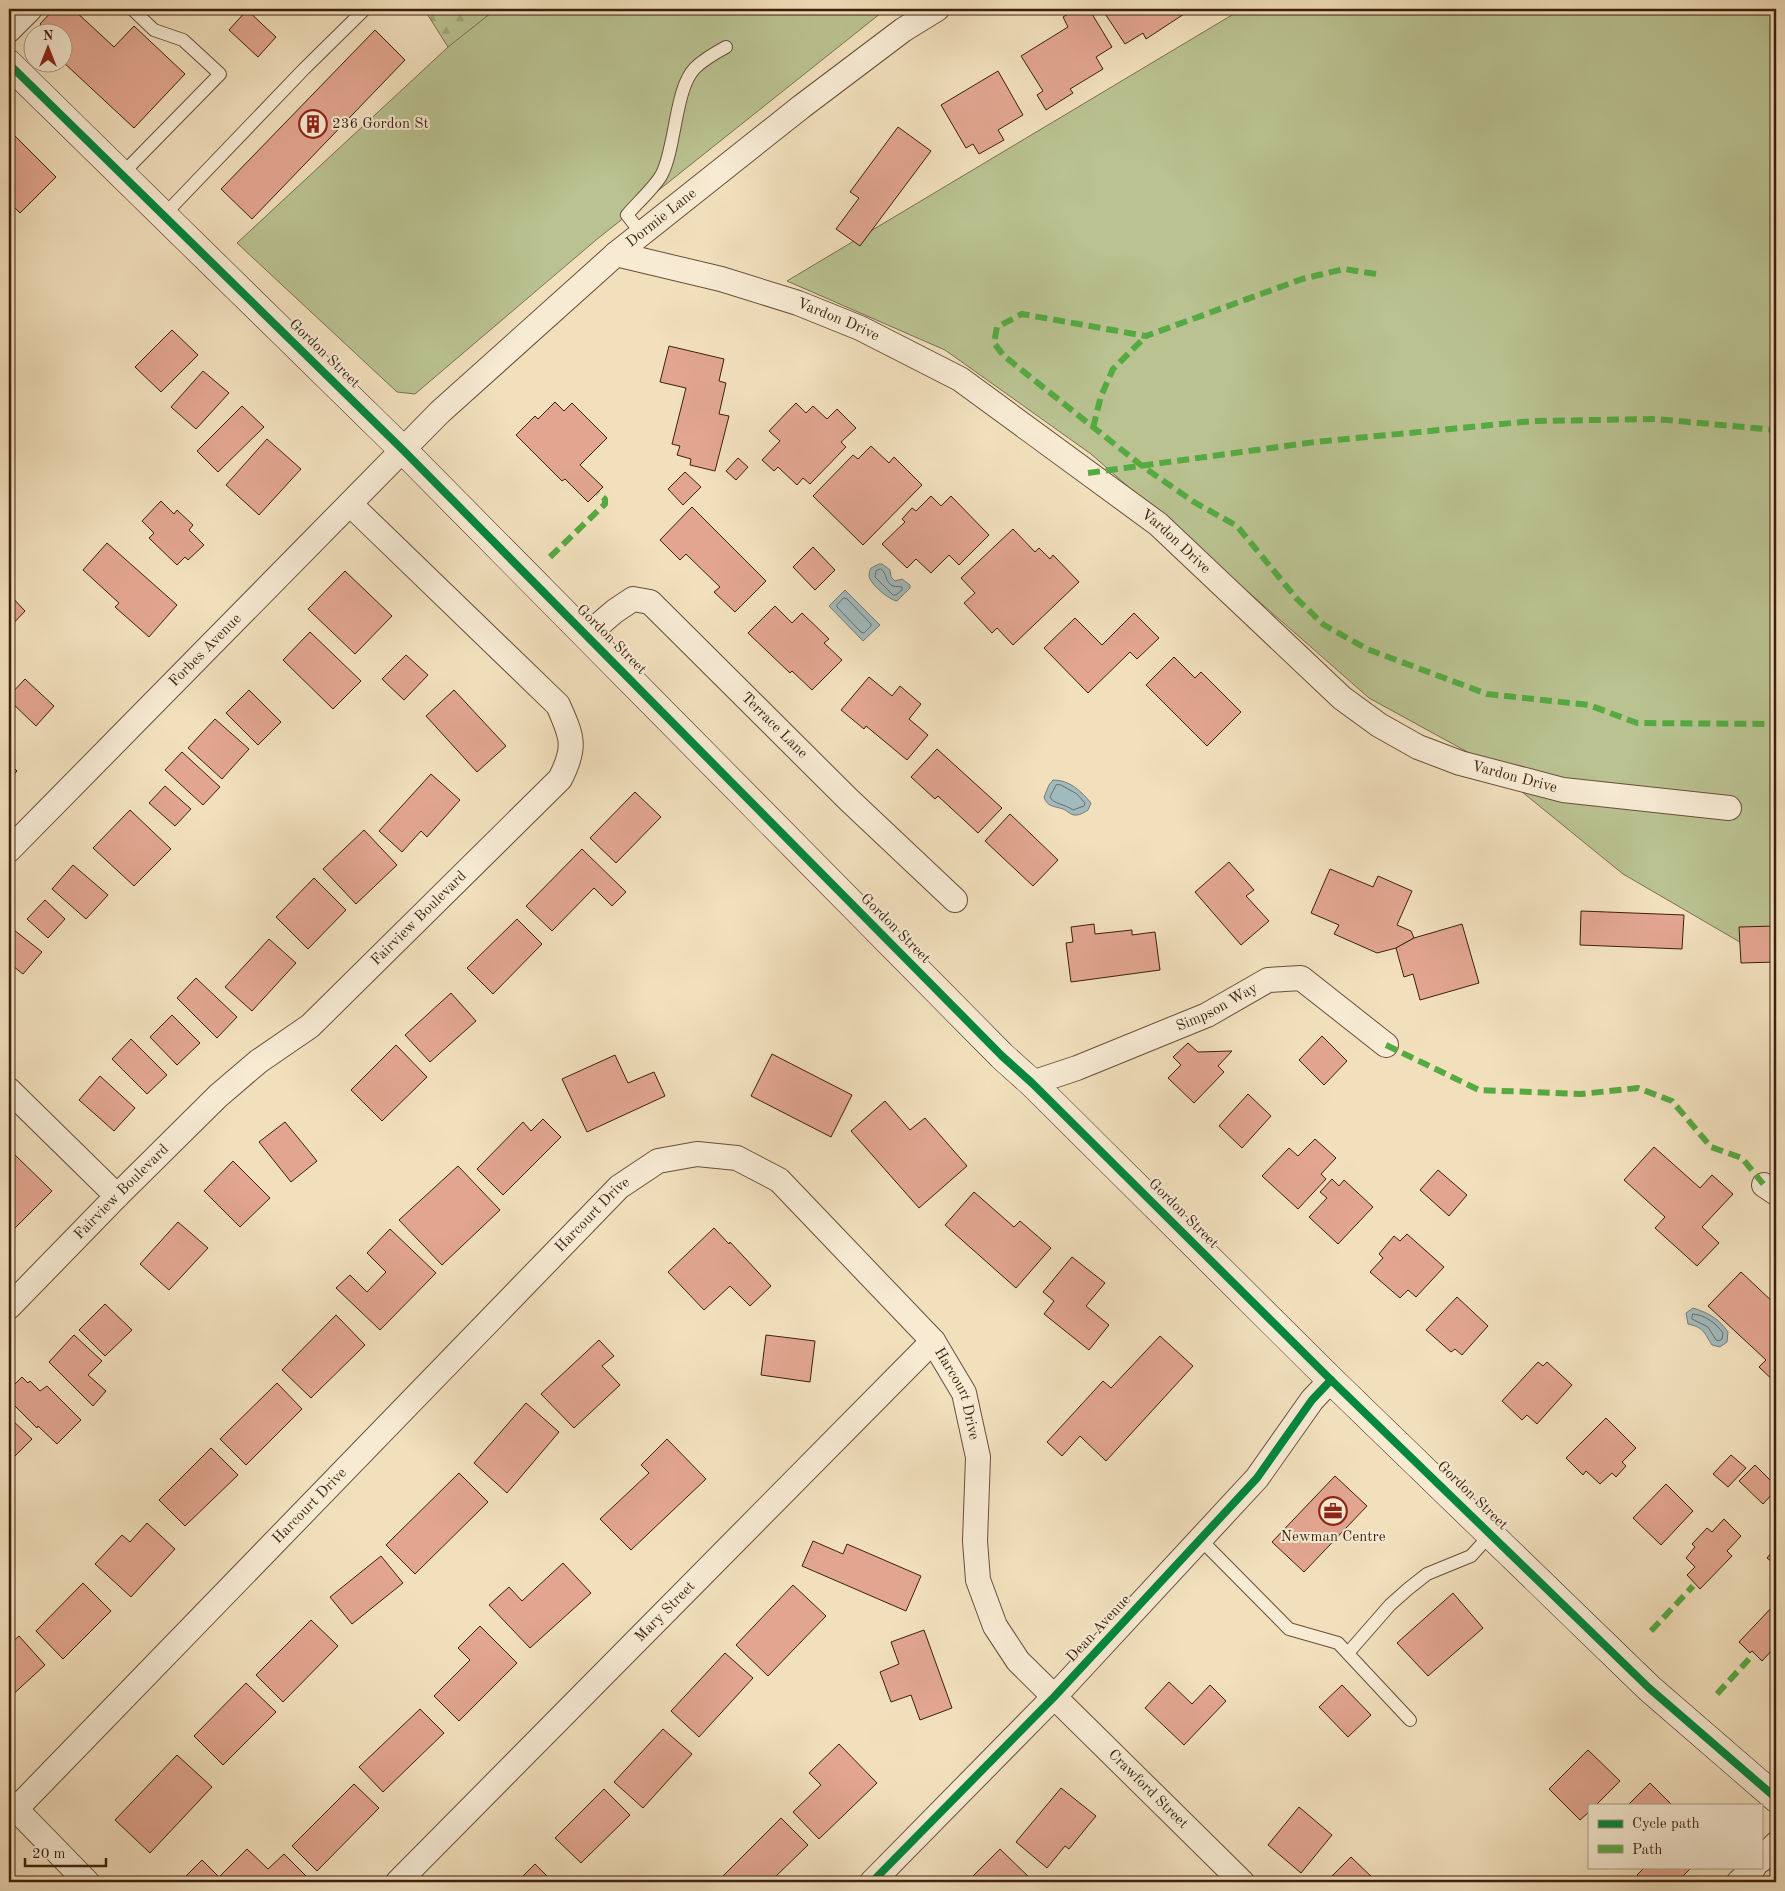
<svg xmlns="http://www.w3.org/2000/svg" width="1785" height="1891" font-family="'Old Standard TT',serif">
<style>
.green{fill:#bac291;stroke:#7b7050}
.forest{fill:url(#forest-firs);stroke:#7b7050}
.water{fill:#a1babd;stroke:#797c77}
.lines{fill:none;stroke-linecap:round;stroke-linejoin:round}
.shore{stroke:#6e6c66;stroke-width:1}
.building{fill:#e2a690;stroke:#3c1f0e}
.lane-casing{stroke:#6a4f3a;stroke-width:14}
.street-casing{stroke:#6a4f3a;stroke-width:26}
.secondary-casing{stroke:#3c1f0e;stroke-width:29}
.lane{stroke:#f7ebd4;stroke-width:12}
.street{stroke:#f7ebd4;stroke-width:24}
.secondary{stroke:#f7ebd4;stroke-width:28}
.quiet{stroke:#55aa41;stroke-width:6;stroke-dasharray:12 6;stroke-linecap:butt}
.cycleway-casing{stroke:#f7ebd4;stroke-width:11}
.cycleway{stroke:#00873e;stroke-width:8}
.labels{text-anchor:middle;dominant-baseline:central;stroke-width:4;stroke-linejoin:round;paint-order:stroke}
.poi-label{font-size:15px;fill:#3c1f0e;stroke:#f7ebd4;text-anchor:start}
.street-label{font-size:15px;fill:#3c1f0e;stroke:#f7ebd4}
</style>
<defs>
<pattern id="forest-firs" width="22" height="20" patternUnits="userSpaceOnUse" patternTransform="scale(1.25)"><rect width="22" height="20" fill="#bac291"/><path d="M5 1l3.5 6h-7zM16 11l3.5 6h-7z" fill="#a1a67c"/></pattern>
</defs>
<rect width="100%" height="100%" fill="#f2e0bd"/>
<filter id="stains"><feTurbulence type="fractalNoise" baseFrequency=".004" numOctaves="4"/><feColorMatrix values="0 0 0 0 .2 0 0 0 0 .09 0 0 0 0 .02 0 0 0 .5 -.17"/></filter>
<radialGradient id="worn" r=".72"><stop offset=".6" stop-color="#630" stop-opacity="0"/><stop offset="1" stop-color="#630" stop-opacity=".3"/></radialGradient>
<!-- green -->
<g class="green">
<polygon points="489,9 886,9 596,240 415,394 397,392 237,243"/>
<polygon points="1242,9 1776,9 1776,963 1623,874 1484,761 1369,698 1091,454 945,350 787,281"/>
</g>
<!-- forest -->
<polygon class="forest" points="424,9 496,9 448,47"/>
<!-- water -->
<g class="water">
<path d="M879 564H882L890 570 891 577 895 581 902 579 910 585V588L897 601C889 600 870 584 869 576 869 573 870 570 871 568Z"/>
<polygon points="845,590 880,625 863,641 829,606"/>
<path d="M1053 780C1070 780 1081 791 1091 803L1088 810C1085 812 1080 815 1077 815 1071 816 1068 811 1063 809 1054 806 1047 807 1044 797L1049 785Z"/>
<path d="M1693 1308C1709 1313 1719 1319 1728 1332L1727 1342 1720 1347 1712 1345C1703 1331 1704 1328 1688 1324L1686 1313Z"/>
</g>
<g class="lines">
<!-- shore -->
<g class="shore">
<path d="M881 569C887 573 885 583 893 586 896 587 899 586 902 587V590L896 595H893L875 577 876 571Z"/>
<polygon points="844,598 847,599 871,624 871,626 864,633 861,632 837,607 837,605"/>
<path d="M1061 785 1077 794 1085 803 1084 806 1073 810C1065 804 1053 804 1050 797L1056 785Z"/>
<path d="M1693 1314C1705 1315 1716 1323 1723 1333L1722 1339 1719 1341 1716 1340 1708 1327 1692 1319Z"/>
</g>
</g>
<!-- building -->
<g class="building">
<polygon points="54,9 73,9 114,47 134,26 185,74 134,128 62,61 62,32 48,32 40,24"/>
<polygon points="1076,9 1089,9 1112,47 1096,57 1103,69 1070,89 1073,93 1046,110 1037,95 1043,91 1021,56 1068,27 1063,17"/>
<polygon points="1102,9 1181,9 1184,14 1146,39 1143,33 1125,44"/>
<polygon points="247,10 276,37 258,57 229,30"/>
<polygon points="375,30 405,60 252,219 221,189"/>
<polygon points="998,71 1023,115 998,130 1004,140 979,154 973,144 966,148 941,105"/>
<polygon points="898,127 931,151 860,246 836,229 859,198 850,192"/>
<polygon points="9,130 56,177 20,213 9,202"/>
<polygon points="172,330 198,355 161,392 135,367"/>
<polygon points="669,346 724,359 719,381 726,383 719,414 729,416 715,471 690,465 691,459 677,455 680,446 672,444 686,388 660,382"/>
<polygon points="203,371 229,393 196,429 171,407"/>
<polygon points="555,402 564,411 572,403 607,438 580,465 603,487 588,502 565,479 562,481 516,435 535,416 538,419"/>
<polygon points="796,403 806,413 813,406 827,419 837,409 856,428 841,442 846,447 810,484 803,478 797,485 778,467 774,471 762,460 780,441 769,431"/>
<polygon points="242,406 264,427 218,472 197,451"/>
<polygon points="267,439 301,469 259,515 226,485"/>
<polygon points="871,446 889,463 894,457 922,485 863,545 813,496 853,455 858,459"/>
<polygon points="738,458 748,467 736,480 726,471"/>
<polygon points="685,472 701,487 683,505 668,489"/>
<polygon points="931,496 941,506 951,496 989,535 959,565 949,555 931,573 916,559 907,568 882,544 905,522 902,519 912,508 916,511"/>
<polygon points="161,501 174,514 177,510 193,525 189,530 204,545 188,560 185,557 177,565 149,538 154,533 142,521"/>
<polygon points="692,507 766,581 735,612 714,592 720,587 686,554 680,560 660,540"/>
<polygon points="1013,529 1035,552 1039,548 1050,559 1053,555 1079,582 1013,645 997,628 992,633 964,603 975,593 961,578"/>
<polygon points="107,543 177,605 149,637 115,607 119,603 83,570"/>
<polygon points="813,547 835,570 815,590 793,567"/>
<polygon points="345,571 392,616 355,654 308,609"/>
<polygon points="9,594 25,611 9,628"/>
<polygon points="775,606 792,623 802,613 829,639 824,643 842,660 812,690 792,671 790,673 748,633"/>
<polygon points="1134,613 1159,638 1137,659 1130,652 1088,693 1044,648 1075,618 1102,645"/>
<polygon points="310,632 361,681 333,709 283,660"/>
<polygon points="406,655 428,675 404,700 382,679"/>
<polygon points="1174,657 1195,678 1201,672 1241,712 1207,746 1146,685"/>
<polygon points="869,677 892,696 900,686 921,704 909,719 928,735 907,760 866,726 864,729 841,710"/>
<polygon points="25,679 54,706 36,726 9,700 9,696"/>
<polygon points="249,690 281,722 258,745 226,713"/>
<polygon points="454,690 506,746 477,772 426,716"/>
<polygon points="215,719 249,749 222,779 188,748"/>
<polygon points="937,749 1002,808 978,833 938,796 935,799 911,777"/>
<polygon points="182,752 220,787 203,805 165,770"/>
<polygon points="9,763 17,771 9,780"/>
<polygon points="431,774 460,800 427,837 421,831 402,852 379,831"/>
<polygon points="165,786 191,809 175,826 149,803"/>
<polygon points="635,792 661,817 616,863 590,838"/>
<polygon points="130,810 171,849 134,886 93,848"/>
<polygon points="1010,814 1058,860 1033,886 985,841"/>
<polygon points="364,830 397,865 356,904 323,869"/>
<polygon points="582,849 626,892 612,906 594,888 552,931 526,906"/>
<polygon points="1229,862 1254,890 1246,896 1269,921 1241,945 1195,892"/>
<polygon points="73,865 108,895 86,919 52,889"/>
<polygon points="1330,869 1373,887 1378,876 1412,891 1397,925 1411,931 1414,938 1396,948 1377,953 1334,934 1339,925 1311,913"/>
<polygon points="314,878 346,910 308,949 276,917"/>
<polygon points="45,900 65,919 48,938 27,919"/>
<polygon points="1581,911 1684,915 1682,949 1580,945"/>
<polygon points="517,919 542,944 493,994 467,968"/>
<polygon points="1094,924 1095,934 1132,930 1132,935 1155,932 1160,970 1071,982 1066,943 1073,942 1071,927"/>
<polygon points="1462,924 1479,983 1420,1000 1413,974 1404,977 1396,948 1414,938"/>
<polygon points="1776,926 1776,962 1741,963 1739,927"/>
<polygon points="14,930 42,952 23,974 9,963 9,936"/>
<polygon points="269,939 296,963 252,1011 225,987"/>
<polygon points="196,978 237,1017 217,1038 177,998"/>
<polygon points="451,993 476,1021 430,1062 405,1035"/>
<polygon points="172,1015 200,1043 177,1065 150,1037"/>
<polygon points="1322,1036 1347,1061 1324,1085 1299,1060"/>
<polygon points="131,1039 167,1075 147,1094 112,1059"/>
<polygon points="1188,1043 1198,1052 1232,1051 1218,1066 1224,1072 1194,1103 1168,1078 1181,1065 1173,1057"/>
<polygon points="396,1045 427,1077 382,1121 351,1090"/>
<polygon points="772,1054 852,1095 831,1137 751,1096"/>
<polygon points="615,1055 628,1083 654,1072 665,1096 587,1132 562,1079"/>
<polygon points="100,1076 135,1108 114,1131 79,1100"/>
<polygon points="1248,1094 1271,1116 1242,1148 1219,1126"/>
<polygon points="885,1101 910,1130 925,1118 967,1166 919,1208 851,1131"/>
<polygon points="543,1119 561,1137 503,1195 477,1169 523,1122 531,1131"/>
<polygon points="285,1122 317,1161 291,1182 259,1142"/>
<polygon points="1315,1139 1336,1158 1321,1174 1326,1179 1298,1209 1262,1176 1289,1148 1298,1156"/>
<polygon points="1654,1147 1700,1188 1712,1175 1733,1194 1702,1227 1719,1243 1697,1266 1655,1228 1665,1217 1624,1180"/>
<polygon points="13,1153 52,1191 13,1230 9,1225 9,1197 13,1193 9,1189 9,1158"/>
<polygon points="233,1161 270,1198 240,1227 204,1191"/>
<polygon points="458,1166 500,1210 442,1265 399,1220"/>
<polygon points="1438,1170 1467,1195 1449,1216 1420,1190"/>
<polygon points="1332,1179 1339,1186 1344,1180 1373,1207 1338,1244 1309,1217 1327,1198 1320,1192"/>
<polygon points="974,1192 1014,1227 1020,1221 1051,1248 1016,1288 945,1225"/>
<polygon points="178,1222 208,1248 169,1290 140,1264"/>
<polygon points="714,1228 729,1244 730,1242 771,1286 750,1306 730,1286 704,1310 668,1272"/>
<polygon points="390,1229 436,1273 380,1330 336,1288 350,1275 367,1292 386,1272 367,1253"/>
<polygon points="1407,1234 1444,1267 1416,1297 1408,1290 1400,1298 1370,1272 1383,1258 1379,1254 1394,1236 1400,1241"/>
<polygon points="1072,1257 1105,1283 1086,1306 1109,1325 1089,1350 1044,1314 1054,1301 1043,1292"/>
<polygon points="1741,1272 1776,1305 1776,1383 1759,1367 1766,1360 1708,1306"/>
<polygon points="1457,1297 1488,1326 1462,1355 1455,1349 1451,1352 1426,1330"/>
<polygon points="105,1304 132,1330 105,1356 79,1330"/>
<polygon points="336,1315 365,1345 311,1398 282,1370"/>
<polygon points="74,1335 102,1361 88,1375 106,1391 93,1406 49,1362"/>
<polygon points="766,1335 815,1341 810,1382 761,1375"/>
<polygon points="1160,1336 1193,1366 1106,1461 1080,1436 1062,1456 1047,1442 1103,1381 1111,1388"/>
<polygon points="599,1340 614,1356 602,1366 620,1385 574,1428 541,1394"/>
<polygon points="1538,1362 1543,1366 1547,1362 1572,1385 1537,1424 1527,1415 1522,1420 1502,1401"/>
<polygon points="22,1377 28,1383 30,1381 40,1391 47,1386 81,1420 57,1444 38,1426 37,1428 10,1401 12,1399 9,1397 9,1390"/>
<polygon points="277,1383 302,1409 246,1465 220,1439"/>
<polygon points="526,1403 559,1432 507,1493 474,1463"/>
<polygon points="9,1417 32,1439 9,1462"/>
<polygon points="1606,1418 1636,1448 1622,1462 1626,1466 1616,1477 1612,1473 1600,1484 1586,1471 1583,1475 1566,1458"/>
<polygon points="667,1439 706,1479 631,1550 600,1519 649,1473 641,1465"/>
<polygon points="211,1448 238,1475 185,1526 159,1500"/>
<polygon points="1731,1455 1746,1468 1728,1487 1713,1474"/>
<polygon points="1755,1465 1776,1486 1776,1490 1763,1504 1739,1481"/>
<polygon points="459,1473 488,1502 415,1574 386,1545"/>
<polygon points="1335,1476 1367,1506 1304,1572 1272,1542"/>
<polygon points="1666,1484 1693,1511 1661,1545 1633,1518"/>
<polygon points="1724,1519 1741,1536 1727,1551 1732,1556 1700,1589 1687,1575 1695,1567 1686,1558 1695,1547 1692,1544 1707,1528 1712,1532"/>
<polygon points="147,1523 175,1549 131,1597 95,1564 122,1535 130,1542"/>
<polygon points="813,1541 843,1554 847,1544 921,1576 906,1611 802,1566"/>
<polygon points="1776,1547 1776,1565 1767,1558"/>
<polygon points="381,1556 403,1583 352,1624 330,1597"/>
<polygon points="563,1563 591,1593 530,1648 489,1605 509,1587 522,1601"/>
<polygon points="83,1583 111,1611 63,1659 36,1631"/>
<polygon points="793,1585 826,1616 768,1676 736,1645"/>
<polygon points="1453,1593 1483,1628 1428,1676 1397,1643"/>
<polygon points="1774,1605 1776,1607 1776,1646 1762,1661 1752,1651 1750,1653 1739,1642"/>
<polygon points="311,1620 338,1646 283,1702 256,1675"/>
<polygon points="480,1626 517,1663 459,1721 434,1696 470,1660 458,1648"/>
<polygon points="924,1630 952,1708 920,1720 911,1695 891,1702 880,1672 899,1664 891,1642"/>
<polygon points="19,1636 45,1665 9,1698 9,1645"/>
<polygon points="725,1653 753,1678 699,1737 671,1711"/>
<polygon points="1169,1682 1192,1704 1210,1685 1226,1701 1184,1745 1145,1708"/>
<polygon points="246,1683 276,1712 223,1765 194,1736"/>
<polygon points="1342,1685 1371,1715 1348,1737 1319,1707"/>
<polygon points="420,1709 444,1733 383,1792 359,1767"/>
<polygon points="663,1729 692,1754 643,1808 614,1782"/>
<polygon points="839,1744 877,1783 819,1839 793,1812 821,1785 809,1773"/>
<polygon points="1588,1750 1620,1781 1596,1805 1589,1805 1589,1812 1580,1820 1549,1789"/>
<polygon points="177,1755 212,1787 150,1853 115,1820"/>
<polygon points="1650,1783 1672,1805 1628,1805"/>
<polygon points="354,1784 379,1808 317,1871 292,1846"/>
<polygon points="1061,1788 1096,1816 1069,1849 1065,1846 1047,1868 1016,1842"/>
<polygon points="604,1789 630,1815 581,1863 555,1838"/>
<polygon points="1299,1807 1332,1835 1301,1873 1268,1845"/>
<polygon points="781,1818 808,1845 770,1882 762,1882 760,1880 757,1882 725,1882 721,1878"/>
<polygon points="247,1849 268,1869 284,1854 309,1879 306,1882 180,1882 202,1860 219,1877"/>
<polygon points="1000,1849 1034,1882 967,1882"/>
<polygon points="1351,1857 1377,1882 1326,1882"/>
<polygon points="535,1864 553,1882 517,1882"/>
<polygon points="1645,1867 1692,1867 1677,1882 1645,1882 1637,1875"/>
</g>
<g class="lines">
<defs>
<g id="lane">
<polyline points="122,174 220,74 183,40 154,30 132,9"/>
<polyline points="163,216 304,69 365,9"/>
<path d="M642 234 627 215C636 204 656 186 662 174 676 146 675 88 695 68 704 59 715 53 726 47"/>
<polyline points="1200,1539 1289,1629 1338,1643 1410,1720"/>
<polyline points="1348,1653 1390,1605 1408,1589 1427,1574 1471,1556 1491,1534"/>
</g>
<g id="street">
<polyline points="9,30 30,9"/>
<path id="s1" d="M616 254 721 279 798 303 860 328 960 379 1158 524 1342 698 1379 725 1418 747 1460 763 1563 790 1729 808"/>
<path id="s2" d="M587 635 615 611 633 599 650 602 849 800 955 900"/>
<path id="s3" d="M9 850 440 412 616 254 801 107 903 30 937 9"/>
<path id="s4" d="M1032 1083 1077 1068 1207 1015 1268 980 1301 978 1386 1045"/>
<polyline points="9,1090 117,1196"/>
<polyline points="1764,1185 1776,1193"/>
<path id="s5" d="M9 1307 117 1196 218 1096 259 1061 310 1026 560 779C577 746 572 737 558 705L350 504"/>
<polyline points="9,1802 87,1882"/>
<path id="s6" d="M16 1809 619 1187 658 1161 697 1154 737 1158 779 1180 933 1341 964 1393 978 1457 975 1541 978 1580 995 1626 1018 1661 1242 1882"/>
<polyline points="1761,1860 1776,1844"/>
<path id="s7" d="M398 1882 933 1341"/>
<polyline points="872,1882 1054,1697 1257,1478 1312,1400 1331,1380"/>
<polyline points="1739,1882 1754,1867"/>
</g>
<polyline id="secondary" points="9,64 403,450 1002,1056 1032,1083 1331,1380 1649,1688 1776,1798"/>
</defs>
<!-- lane casing -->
<use href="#lane" class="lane-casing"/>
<!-- street casing -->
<use href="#street" class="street-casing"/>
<!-- secondary casing -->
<use href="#secondary" class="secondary-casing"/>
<!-- lane -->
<use href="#lane" class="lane"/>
<!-- street -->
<use href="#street" class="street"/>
<!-- secondary -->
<use href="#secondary" class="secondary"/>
<!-- quiet -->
<g class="quiet">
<polyline points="1376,274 1344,269 1302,279 1146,336 1022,314 997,327 994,343 1004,356 1142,466 1194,502 1237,526 1297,599 1324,625 1367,649 1487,694 1589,705 1637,723 1776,724"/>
<polyline points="1093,428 1101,396 1113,369 1146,336"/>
<polyline points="1088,473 1315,442 1533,421 1656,419 1776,430"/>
<polyline points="550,557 605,504 605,499 598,493"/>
<polyline points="1386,1045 1479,1090 1581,1094 1638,1088 1672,1101 1711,1147 1742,1158 1764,1185"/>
<polyline points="1651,1631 1693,1586"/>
<polyline points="1717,1694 1749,1659"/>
</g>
<defs>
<g id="cycleway">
<polyline points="9,64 403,450 1002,1056 1032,1083 1331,1380 1649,1688 1776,1798"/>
<polyline points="872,1882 1054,1697 1257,1478 1312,1400 1331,1380"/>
</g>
</defs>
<!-- cycleway casing -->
<use href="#cycleway" class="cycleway-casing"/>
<!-- cycleway -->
<use href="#cycleway" class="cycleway"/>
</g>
<!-- icons -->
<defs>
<symbol id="building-ring" viewBox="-11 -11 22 22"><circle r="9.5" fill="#f7ebd4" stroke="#8f2418" stroke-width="1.5"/><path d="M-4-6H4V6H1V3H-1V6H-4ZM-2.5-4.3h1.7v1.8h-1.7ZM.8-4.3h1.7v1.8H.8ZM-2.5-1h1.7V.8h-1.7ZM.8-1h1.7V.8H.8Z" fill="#8f2418"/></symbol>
<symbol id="office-ring" viewBox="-11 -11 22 22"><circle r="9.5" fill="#f7ebd4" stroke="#8f2418" stroke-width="1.5"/><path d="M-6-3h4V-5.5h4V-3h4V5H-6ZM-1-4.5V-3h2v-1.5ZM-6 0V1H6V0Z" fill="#8f2418"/></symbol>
</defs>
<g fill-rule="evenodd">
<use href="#building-ring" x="297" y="108" width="32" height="32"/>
<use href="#office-ring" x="1317" y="1495" width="32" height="32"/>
</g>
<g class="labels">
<!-- poi labels -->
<g class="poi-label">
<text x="332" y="124">236 Gordon St</text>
<text x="1333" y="1537" text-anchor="middle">Newman Centre</text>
</g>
<!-- street labels -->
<g class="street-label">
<text stroke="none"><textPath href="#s3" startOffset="909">Dormie Lane</textPath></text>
<text stroke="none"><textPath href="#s1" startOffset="232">Vardon Drive</textPath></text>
<text transform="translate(324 354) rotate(44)">Gordon Street</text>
<text stroke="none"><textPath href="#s1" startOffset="638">Vardon Drive</textPath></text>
<text transform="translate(611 640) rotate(45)">Gordon Street</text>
<text stroke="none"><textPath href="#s3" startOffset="280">Forbes Avenue</textPath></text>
<text stroke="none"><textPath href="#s2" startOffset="251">Terrace Lane</textPath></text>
<text stroke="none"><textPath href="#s1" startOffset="1058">Vardon Drive</textPath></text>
<text stroke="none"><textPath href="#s5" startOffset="566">Fairview Boulevard</textPath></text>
<text transform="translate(895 929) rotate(45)">Gordon Street</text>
<text stroke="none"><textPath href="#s4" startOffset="200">Simpson Way</textPath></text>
<text stroke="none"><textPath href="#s5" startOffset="161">Fairview Boulevard</textPath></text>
<text transform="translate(1183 1214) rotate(45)">Gordon Street</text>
<text stroke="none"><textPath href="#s6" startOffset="828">Harcourt Drive</textPath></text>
<text stroke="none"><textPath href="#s6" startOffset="1322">Harcourt Drive</textPath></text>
<text transform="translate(1472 1496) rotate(44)">Gordon Street</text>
<text stroke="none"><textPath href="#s6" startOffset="422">Harcourt Drive</textPath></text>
<text stroke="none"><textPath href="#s7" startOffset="380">Mary Street</textPath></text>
<text transform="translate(1099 1629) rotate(-47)">Dean Avenue</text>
<text stroke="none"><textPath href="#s6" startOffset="1786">Crawford Street</textPath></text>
</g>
</g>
<!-- margin -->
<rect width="1785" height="1891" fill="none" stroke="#f2e0bd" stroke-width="30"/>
<rect x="10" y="10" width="1765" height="1871" fill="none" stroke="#3c1f0e" stroke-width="2.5"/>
<rect x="15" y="15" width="1755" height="1861" fill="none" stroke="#3c1f0e"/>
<!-- legend -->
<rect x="1588" y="1804" width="175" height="65" fill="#f7ebd4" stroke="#ac9985"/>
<rect x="1598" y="1820" width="25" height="8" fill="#00873e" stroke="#ac9985"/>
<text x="1632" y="1828" font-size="15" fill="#3c1f0e">Cycle path</text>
<rect x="1598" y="1845" width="25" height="8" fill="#55aa41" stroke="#ac9985"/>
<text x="1632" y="1854" font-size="15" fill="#3c1f0e">Path</text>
<!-- north arrow -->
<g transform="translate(48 48)"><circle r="24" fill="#f7ebd4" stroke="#ac9985"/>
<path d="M0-4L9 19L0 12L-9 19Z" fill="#8f2418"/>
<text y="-8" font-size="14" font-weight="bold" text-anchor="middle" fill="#3c1f0e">N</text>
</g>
<!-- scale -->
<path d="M25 1858v8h81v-8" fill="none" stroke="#3c1f0e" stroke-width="2.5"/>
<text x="32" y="1858" font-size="15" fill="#3c1f0e" stroke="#f7ebd4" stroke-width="4" paint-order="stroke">20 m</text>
<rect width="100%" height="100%" filter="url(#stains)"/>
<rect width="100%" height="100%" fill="url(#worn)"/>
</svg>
